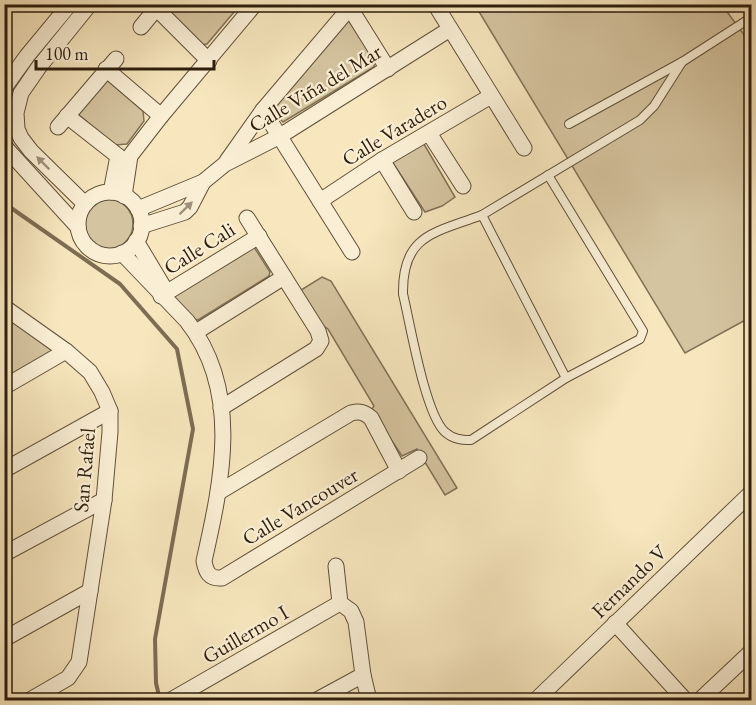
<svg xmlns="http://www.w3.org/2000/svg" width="756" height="705" font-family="'EB Garamond',serif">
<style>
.green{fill:#d5c4a0;stroke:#827156;stroke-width:1.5}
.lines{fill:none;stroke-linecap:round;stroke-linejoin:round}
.stream{stroke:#7e6d53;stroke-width:4}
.service-casing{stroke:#605039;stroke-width:10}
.minor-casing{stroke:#605039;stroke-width:17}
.secondary-casing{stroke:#2e1e0d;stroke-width:22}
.service{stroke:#faefd5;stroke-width:8}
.minor{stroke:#faefd5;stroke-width:15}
.secondary{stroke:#faefd5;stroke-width:20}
.oneway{fill:#9e917b}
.labels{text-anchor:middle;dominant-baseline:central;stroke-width:4.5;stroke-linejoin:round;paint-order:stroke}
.street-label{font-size:21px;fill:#2e1e0d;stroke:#faefd5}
</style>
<rect width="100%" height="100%" fill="#f7e6be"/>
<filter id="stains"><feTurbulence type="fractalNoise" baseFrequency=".00333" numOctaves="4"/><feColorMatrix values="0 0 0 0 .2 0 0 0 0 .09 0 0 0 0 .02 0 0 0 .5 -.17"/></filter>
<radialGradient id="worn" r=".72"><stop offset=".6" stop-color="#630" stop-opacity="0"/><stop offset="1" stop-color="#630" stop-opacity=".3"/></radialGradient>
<!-- green -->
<g class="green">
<polygon points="163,5 240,5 207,44 202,45"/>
<polygon points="475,5 722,5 751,44 751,317 685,353"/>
<polygon points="347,18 375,61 374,67 283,122 273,112 274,104"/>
<polygon points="102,81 108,81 143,111 144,121 127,144 115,145 79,115 78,111"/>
<polygon points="421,139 455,197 442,206 425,212 393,163 393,156"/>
<circle cx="108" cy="224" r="25"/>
<polygon points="254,247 270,272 269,276 198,320 192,319 173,297"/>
<polygon points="322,277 331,281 457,488 445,495 417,449 402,456 371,410 374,406 328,329 320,324 301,290"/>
<polygon points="4,316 55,351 4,381"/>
</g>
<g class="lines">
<!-- stream -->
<polyline class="stream" points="4,203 120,284 177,349 193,429 155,639 156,683 159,696"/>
<defs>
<g id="service">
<polyline points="569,124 682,62 752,17"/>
<path d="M482 215C435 233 402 234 403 294 410 323 425 414 445 432 453 439 461 440 471 440L566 378 640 339 643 331 548 175"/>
<polyline points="566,378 482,215 640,120 654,106 682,62"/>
</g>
<g id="minor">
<polyline points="435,4 524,148"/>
<polyline points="350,8 388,69"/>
<polyline points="157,9 209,61"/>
<polyline points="141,27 160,4"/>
<polyline points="106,69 161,116"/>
<polyline points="4,88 27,56 70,4"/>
<polyline points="263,110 352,252"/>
<polyline points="67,116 118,156"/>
<polyline points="58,127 116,59"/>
<polyline points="429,133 463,186"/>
<polyline points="4,146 78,227"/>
<polyline points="382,160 414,212"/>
<polyline points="227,161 263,110 353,4"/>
<polyline points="111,192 118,156"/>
<circle cx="110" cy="224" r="32"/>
<polyline points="124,196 130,156 161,116 255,4"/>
<polyline points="320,201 382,160 491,96"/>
<polyline points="85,204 31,151 21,138 17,129 16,113 21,93 39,67 90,4"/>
<polyline points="138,209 203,182 225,164 280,136 450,29"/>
<polyline points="141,226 185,212 190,207 203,182"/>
<polyline points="136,241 166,291"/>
<path d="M122 253 187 321C242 391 222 481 204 561 206 572 209 579 222 578L419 458"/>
<polyline points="161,296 259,236"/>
<polyline points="4,307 66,351 90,372 102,392 110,411 110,432 104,500 79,662 68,678 30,700"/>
<polyline points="196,332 284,277"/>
<polyline points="4,387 66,351"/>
<polyline points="221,408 316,349 321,341 318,331 247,218"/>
<polyline points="4,470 110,411"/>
<path d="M219 492 351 413C360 411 364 412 371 418L399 471"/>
<polyline points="4,554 104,500"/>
<polyline points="336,566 340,603 351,611 356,622 363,675 369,700"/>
<polyline points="615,623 685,700"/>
<polyline points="4,639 90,591"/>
<polyline points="171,700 340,603"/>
<polyline points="317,700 363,675"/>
<polyline points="536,700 752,492"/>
<polyline points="700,700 752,651"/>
</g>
<polyline id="secondary" points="751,4 752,6"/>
</defs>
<!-- service casing -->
<use href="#service" class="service-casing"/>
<!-- minor casing -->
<use href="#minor" class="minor-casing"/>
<!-- secondary casing -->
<use href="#secondary" class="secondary-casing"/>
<!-- service -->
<use href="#service" class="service"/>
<!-- minor -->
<use href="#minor" class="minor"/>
<!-- secondary -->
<use href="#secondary" class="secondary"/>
</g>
<!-- one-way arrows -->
<defs><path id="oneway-solid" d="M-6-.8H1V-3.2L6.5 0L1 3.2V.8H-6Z" transform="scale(1.5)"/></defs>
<g class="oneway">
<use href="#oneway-solid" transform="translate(43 163) rotate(-135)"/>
<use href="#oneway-solid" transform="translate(186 208) rotate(-44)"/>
</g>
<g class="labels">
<!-- street labels -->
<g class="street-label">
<text transform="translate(315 88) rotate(-31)">Calle Viña del Mar</text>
<text transform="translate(394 130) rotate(-31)">Calle Varadero</text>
<text transform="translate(199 248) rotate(-32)">Calle Cali</text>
<text transform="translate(84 470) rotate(-85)">San Rafael</text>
<text transform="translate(300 506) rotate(-31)">Calle Vancouver</text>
<text transform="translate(629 581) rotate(-44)">Fernando V</text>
<text transform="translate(245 634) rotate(-30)">Guillermo I</text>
</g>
</g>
<!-- margin -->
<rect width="756" height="705" fill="none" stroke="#f7e6be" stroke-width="24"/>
<rect x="6" y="6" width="744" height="693" fill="none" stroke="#2e1e0d" stroke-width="3"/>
<rect x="12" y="12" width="732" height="681" fill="none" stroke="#2e1e0d" stroke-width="1.5"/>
<!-- scale -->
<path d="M36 60v9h178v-9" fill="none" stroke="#2e1e0d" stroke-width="3"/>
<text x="45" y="60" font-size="18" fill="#2e1e0d" stroke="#faefd5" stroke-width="4.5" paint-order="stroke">100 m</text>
<rect width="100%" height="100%" filter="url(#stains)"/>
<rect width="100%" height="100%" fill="url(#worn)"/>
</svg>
